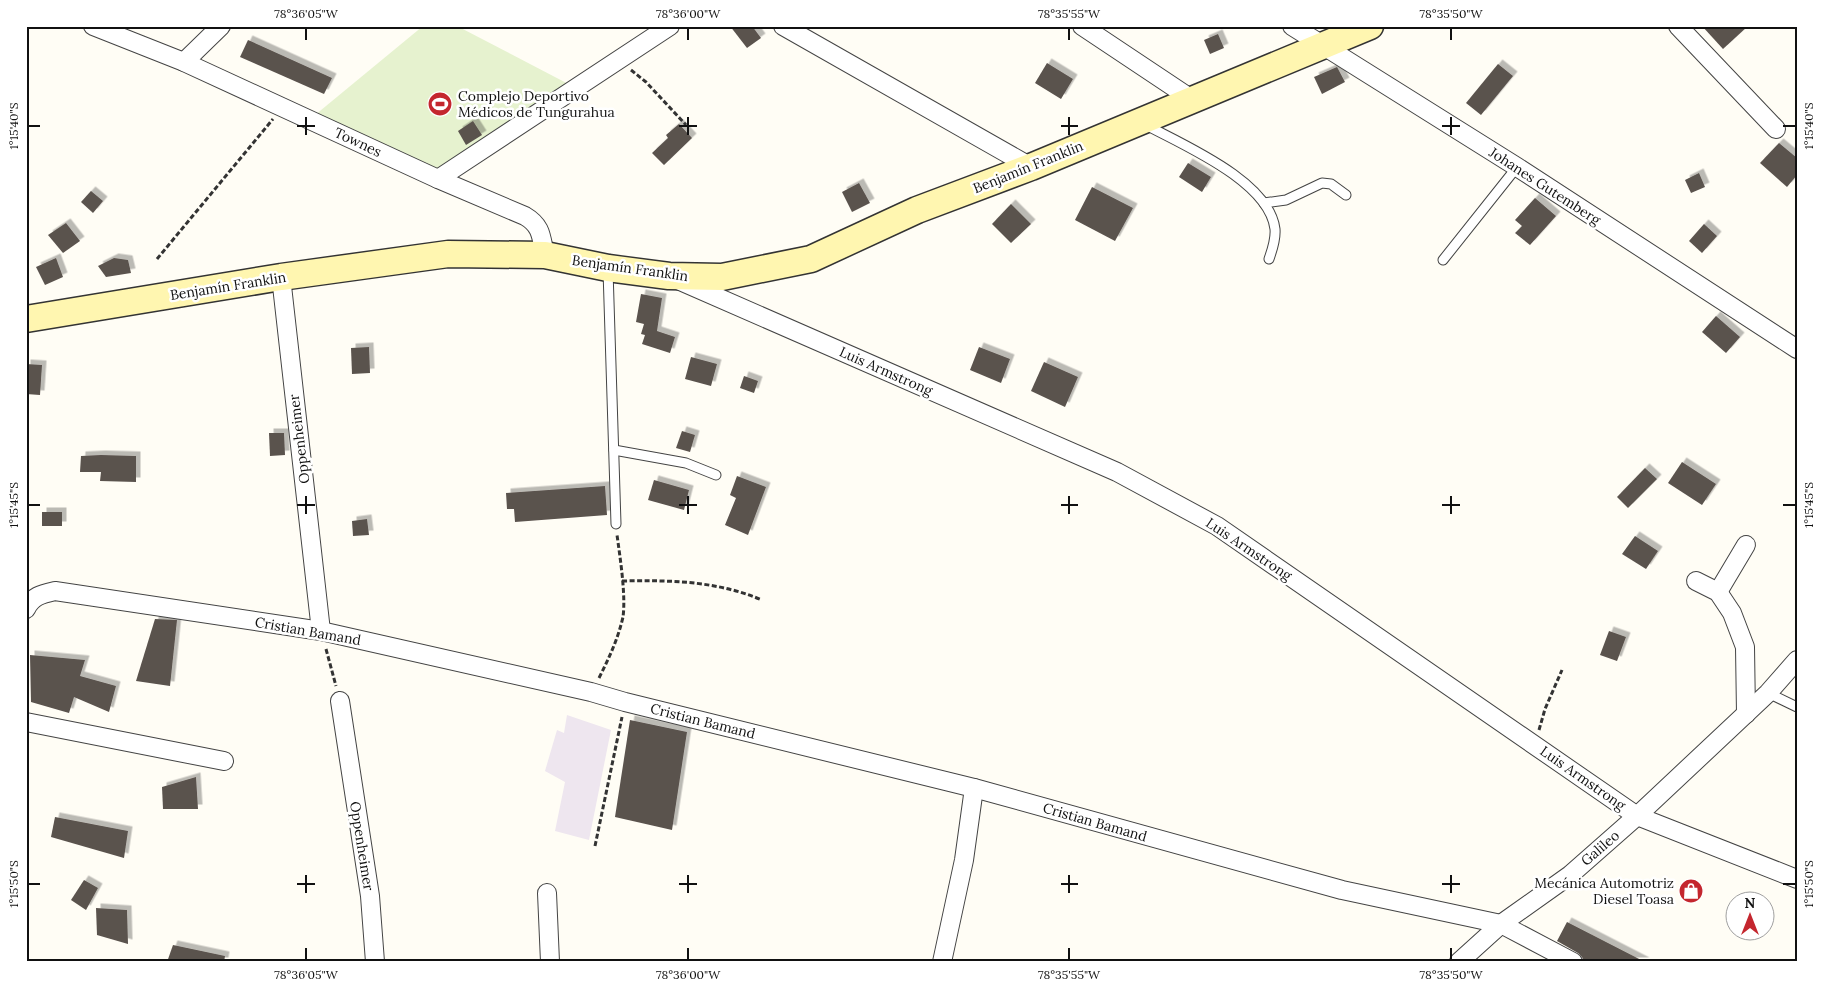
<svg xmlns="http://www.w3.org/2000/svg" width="1823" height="988" font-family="Lora,serif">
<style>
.industrial{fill:#eee6ef}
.pitch{fill:#e6f2cf}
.building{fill:#5a524d;filter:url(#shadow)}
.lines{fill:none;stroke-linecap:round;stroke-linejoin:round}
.lane-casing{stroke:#444;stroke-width:11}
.street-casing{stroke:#444;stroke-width:20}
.secondary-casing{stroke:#333;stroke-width:29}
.path{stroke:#333;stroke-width:3;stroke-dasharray:5 2.5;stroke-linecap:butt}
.lane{stroke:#fff;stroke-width:9}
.street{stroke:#fff;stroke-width:18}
.secondary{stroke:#fff6b0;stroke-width:26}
.ticks{fill:none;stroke:#111;stroke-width:2}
.labels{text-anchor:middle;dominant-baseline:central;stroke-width:5;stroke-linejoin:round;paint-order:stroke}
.poi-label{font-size:14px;fill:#111;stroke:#fff;text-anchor:start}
.street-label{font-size:14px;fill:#111;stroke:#fff}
.neatline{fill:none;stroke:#111;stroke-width:2}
.ticks-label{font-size:12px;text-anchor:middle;fill:#111}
</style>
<defs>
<filter id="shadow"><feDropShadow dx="4.5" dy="-4.5" stdDeviation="0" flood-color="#0004"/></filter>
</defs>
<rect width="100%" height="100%" fill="#fffdf5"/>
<!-- industrial -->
<polygon class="industrial" points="567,715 611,730 589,840 555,831 565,782 545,771 557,730 564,733"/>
<!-- pitch -->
<polygon class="pitch" points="423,26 457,26 576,88 438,179 309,120"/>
<!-- building -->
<g class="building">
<polygon points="730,26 752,26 761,38 747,48"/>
<polygon points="1702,26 1748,26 1723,49"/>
<polygon points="1218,34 1224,48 1210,54 1204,40"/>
<polygon points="248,40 332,78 324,94 240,57"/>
<polygon points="1047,63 1073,79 1061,99 1035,83"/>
<polygon points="1498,64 1513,76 1481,115 1466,103"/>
<polygon points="1337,67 1345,82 1322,94 1314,77"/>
<polygon points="473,121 482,135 466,145 458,131"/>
<polygon points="679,124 692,138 664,165 652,153 668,138 666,135"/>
<polygon points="1779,143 1797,158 1797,175 1787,187 1760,163"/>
<polygon points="1188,163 1211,177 1202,192 1179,177"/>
<polygon points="1699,173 1705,187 1691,193 1685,180"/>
<polygon points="859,183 870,203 852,212 842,192"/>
<polygon points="1092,187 1133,208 1115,241 1075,220"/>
<polygon points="91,191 103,201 93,213 81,202"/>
<polygon points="1535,198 1556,216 1530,245 1515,233 1522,226 1515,220"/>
<polygon points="1011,204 1031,224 1011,243 992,224"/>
<polygon points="66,223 80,241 63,253 48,235"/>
<polygon points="1704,224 1717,236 1702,253 1689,241"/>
<polygon points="56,258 63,277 45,285 36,267"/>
<polygon points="114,258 128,260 131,273 106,277 98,266"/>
<polygon points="641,294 662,298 657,331 675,337 670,353 642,344 645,335 641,334 644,324 636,322"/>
<polygon points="1716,316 1740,337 1726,353 1702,332"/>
<polygon points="369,347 370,373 352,374 351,348"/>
<polygon points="979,347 1010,359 1001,383 970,370"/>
<polygon points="691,357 717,364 711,386 685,379"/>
<polygon points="1044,362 1078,377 1065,407 1031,391"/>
<polygon points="26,364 42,365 40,395 26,394"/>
<polygon points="744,376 758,381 754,393 740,388"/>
<polygon points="682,431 695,435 690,452 676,448"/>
<polygon points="269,433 284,433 285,455 270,456"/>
<polygon points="101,455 136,456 136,482 100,481 101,472 80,472 81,456"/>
<polygon points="1682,462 1716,484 1702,505 1668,483"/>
<polygon points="1645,468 1657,479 1628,508 1617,497"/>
<polygon points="737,476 766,487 748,535 725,525 736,498 730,495"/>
<polygon points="654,480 689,490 684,510 648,500"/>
<polygon points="605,486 607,515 515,522 514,509 507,509 506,493"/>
<rect x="42" y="512" width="20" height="14"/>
<polygon points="367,519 369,535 353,536 352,521"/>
<polygon points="1635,536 1658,551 1646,569 1622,554"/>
<polygon points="155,619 177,620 170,686 136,681"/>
<polygon points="1609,631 1626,637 1617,661 1600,655"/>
<polygon points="30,655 85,660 80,676 116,686 109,712 74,697 69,713 31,702"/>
<polygon points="630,720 687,732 672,830 615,817"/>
<polygon points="196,777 198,809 163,809 162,787"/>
<polygon points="55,817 128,831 124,858 51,837"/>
<polygon points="84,880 98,888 86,910 71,900"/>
<polygon points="96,908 127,910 128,944 97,935"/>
<polygon points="1567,922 1645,962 1584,962 1582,957 1578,953 1557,941"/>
<polygon points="173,945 225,956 224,962 167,962"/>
</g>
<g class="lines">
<defs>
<g id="lane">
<path d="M1144 124C1183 145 1269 181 1275 229 1276 240 1272 250 1269 259"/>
<polyline points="1264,203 1286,200 1322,183 1331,184 1346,195"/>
<polyline points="1443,260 1517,167"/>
<polyline points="608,270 616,524"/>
<polyline points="614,450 686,463 716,475"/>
<polyline points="1768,693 1797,707"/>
</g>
<g id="street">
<path d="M93 26 184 62 438 179 525 216C542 226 541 237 545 255"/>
<polyline points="783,26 1031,167"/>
<polyline points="1082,26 1193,100"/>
<polyline points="1292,26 1517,167 1797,349"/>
<polyline points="1678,26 1776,129"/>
<polyline points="184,62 221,26"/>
<polyline points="438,179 670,26"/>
<polyline points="281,277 321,631"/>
<polyline points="678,280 1117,472 1217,526 1637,816 1797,879"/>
<polyline points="1696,581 1718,592 1732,613 1745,647 1746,714"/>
<polyline points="1718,592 1746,545"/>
<path d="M26 609C32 596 42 594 55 591L321 631 591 692 625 702 974 788 1342 890 1501 924 1573 962"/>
<polyline points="340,701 370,896 375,962"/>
<polyline points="26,722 224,761"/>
<polyline points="547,893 550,962"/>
<polyline points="942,962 964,860 974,788"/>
<polyline points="1459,962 1501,924 1570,875 1637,816 1768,693 1797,660"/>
</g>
<polyline id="secondary" points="26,319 281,277 448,254 545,255 608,268 669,276 722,277 811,259 917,210 1031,167 1370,26"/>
</defs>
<!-- lane casing -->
<use href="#lane" class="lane-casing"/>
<!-- street casing -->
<use href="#street" class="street-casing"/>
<!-- secondary casing -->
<use href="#secondary" class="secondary-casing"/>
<!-- path -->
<g class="path">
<polyline points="631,70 646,82 686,125"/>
<polyline points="157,259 273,119"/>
<path d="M622 581C671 580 717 581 762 600"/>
<polyline points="326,649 336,686"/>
<path d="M599 678C609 658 618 639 623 617 626 595 620 557 617 535"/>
<polyline points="1539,730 1545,709 1562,670"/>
<polyline points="595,846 622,717"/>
</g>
<!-- lane -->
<use href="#lane" class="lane"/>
<!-- street -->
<use href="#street" class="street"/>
<!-- secondary -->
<use href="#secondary" class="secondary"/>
</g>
<!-- ticks -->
<path class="ticks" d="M306 28V40M688 28V40M1069 28V40M1451 28V40M306 117V135M688 117V135M1069 117V135M1451 117V135M28 126H40M297 126H315M679 126H697M1061 126H1078M1442 126H1460M1783 126H1796M306 496V514M688 496V514M1069 496V514M1451 496V514M28 505H40M297 505H315M679 505H697M1061 505H1078M1442 505H1460M1783 505H1796M306 875V893M688 875V893M1069 875V893M1451 875V893M28 884H40M297 884H315M679 884H697M1061 884H1078M1442 884H1460M1783 884H1796M306 948V960M688 948V960M1069 948V960M1451 948V960"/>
<!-- icons -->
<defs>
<symbol id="stadium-disc" viewBox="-11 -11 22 22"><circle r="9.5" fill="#c4262e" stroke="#fff"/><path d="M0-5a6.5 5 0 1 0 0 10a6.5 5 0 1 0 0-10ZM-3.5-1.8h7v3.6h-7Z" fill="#fff"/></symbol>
<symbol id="shop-disc" viewBox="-11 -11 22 22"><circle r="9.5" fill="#c4262e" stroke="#fff"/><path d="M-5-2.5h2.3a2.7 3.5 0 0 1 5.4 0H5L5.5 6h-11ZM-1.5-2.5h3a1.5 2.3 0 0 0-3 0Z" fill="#fff"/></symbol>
</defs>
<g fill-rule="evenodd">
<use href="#stadium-disc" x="426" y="90" width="28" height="28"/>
<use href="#shop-disc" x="1677" y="877" width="28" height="28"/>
</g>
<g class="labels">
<!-- poi labels -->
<g class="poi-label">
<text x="458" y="96">Complejo Deportivo<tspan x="458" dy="16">Médicos de Tungurahua</tspan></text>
<text x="1674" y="883" text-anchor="end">Mecánica Automotriz<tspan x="1674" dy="16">Diesel Toasa</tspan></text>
</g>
<!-- street labels -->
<g class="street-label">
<text transform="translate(358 142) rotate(25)">Townes</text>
<text transform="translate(1028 167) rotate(-22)">Benjamín Franklin</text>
<text transform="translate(1545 186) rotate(33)">Johanes Gutemberg</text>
<text transform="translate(630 268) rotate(8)">Benjamín Franklin</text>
<text transform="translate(228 286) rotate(-9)">Benjamín Franklin</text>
<text transform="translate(886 371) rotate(24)">Luis Armstrong</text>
<text transform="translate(299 439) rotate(-97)">Oppenheimer</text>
<text transform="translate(1249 549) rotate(34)">Luis Armstrong</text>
<text transform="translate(308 631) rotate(10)">Cristian Bamand</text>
<text transform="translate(703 721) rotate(14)">Cristian Bamand</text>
<text transform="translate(1583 778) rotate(35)">Luis Armstrong</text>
<text transform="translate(1095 822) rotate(16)">Cristian Bamand</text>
<text transform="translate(362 846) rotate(81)">Oppenheimer</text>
<text transform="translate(1600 848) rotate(-41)">Galileo</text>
</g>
</g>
<!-- border -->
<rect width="1823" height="988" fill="none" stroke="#ffffff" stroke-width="55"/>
<!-- north arrow -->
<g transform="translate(1750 916)"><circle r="24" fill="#ffffff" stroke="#a0a0a0"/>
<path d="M0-4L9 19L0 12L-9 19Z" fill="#c4262e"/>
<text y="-8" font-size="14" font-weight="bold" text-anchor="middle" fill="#111111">N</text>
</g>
<rect x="28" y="28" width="1768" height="932" class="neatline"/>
<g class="ticks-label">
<text x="306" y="18">78°36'05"W</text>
<text x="688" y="18">78°36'00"W</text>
<text x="1069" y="18">78°35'55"W</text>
<text x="1451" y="18">78°35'50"W</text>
<text transform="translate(14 126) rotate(-90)" y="4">1°15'40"S</text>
<text transform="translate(1809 126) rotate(-90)" y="4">1°15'40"S</text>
<text transform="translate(14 505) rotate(-90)" y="4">1°15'45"S</text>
<text transform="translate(1809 505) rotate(-90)" y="4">1°15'45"S</text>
<text transform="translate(14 884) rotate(-90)" y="4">1°15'50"S</text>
<text transform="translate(1809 884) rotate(-90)" y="4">1°15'50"S</text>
<text x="306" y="979">78°36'05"W</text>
<text x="688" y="979">78°36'00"W</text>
<text x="1069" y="979">78°35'55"W</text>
<text x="1451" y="979">78°35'50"W</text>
</g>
</svg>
